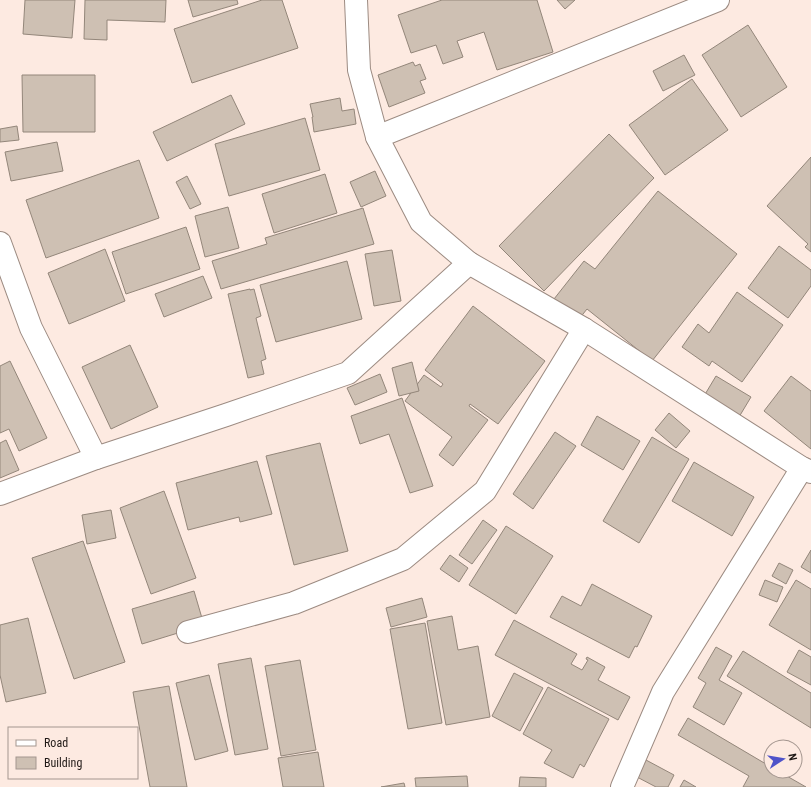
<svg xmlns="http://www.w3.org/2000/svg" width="811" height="787" font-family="'Roboto Condensed',sans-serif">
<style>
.building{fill:#cec0b3;stroke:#93867a}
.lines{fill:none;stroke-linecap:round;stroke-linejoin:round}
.street-casing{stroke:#9c8b82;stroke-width:24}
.street{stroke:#fff;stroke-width:22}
</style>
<rect width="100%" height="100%" fill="#fdeae1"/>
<!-- building -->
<g class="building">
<polygon points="25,0 75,0 72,38 23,34"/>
<polygon points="85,0 166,0 165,22 107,20 107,40 84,39"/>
<polygon points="188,0 237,0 238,4 193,17"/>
<polygon points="262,0 282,0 298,48 192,83 174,29"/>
<polygon points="442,0 537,0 553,52 497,70 484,32 457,41 463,57 443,64 436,45 411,53 398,15"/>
<polygon points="557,0 575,0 565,9"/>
<polygon points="748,25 787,87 741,117 702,55"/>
<polygon points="684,55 695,75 663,91 653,71"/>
<polygon points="413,62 415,66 420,64 426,79 420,81 425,93 389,107 378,75"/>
<polygon points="22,75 95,75 95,132 23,132"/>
<polygon points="692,79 728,130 665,175 629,125"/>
<polygon points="231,95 245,124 167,161 153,132"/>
<polygon points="340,98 342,111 354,109 356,124 314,132 312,117 313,117 310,104"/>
<polygon points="305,118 320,170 229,196 215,144"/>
<polygon points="17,126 19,140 0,142 0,129"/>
<polygon points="609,134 654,178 544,291 499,246"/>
<polygon points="57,142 63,171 11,181 5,152"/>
<polygon points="811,157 811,252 805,247 808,244 767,206"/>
<polygon points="139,160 159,218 46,258 26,200"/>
<polygon points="375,171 386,196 361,207 350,182"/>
<polygon points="325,174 337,213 274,233 262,194"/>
<polygon points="187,176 201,204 190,209 176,182"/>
<polygon points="658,191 737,254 652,361 587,309 579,319 554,299 584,261 595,269"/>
<polygon points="228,207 239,248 205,257 195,216"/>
<polygon points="363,208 374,244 221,289 212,261 267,244 265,238"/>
<polygon points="186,227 200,269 126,294 112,252"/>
<polygon points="779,246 811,270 811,286 788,318 748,288"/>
<polygon points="105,249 125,301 69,324 48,273"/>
<polygon points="392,250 401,301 374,306 365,254"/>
<polygon points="347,261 362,319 276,342 260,285"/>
<polygon points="203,276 212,298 164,317 155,294"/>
<polygon points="250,289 250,290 254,289 261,316 256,318 266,359 261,361 264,374 248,378 228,294"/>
<polygon points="737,292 783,325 742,382 712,361 709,366 682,347 698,324 709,333"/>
<polygon points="473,306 545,361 498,424 470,404 469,406 488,420 453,466 439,455 452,437 405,401 424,375 441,387 443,384 425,370"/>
<polygon points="130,345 158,407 111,429 82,367"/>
<polygon points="10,361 47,438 19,451 9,429 0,433 0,366"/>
<polygon points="412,362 419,391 399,396 392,368"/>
<polygon points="380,374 387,392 355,405 347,388"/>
<polygon points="716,376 751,397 739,417 704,396"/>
<polygon points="791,376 811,391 811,449 764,411"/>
<polygon points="402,398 433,486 410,493 389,434 360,444 351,416"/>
<polygon points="669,413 690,431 676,448 655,430"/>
<polygon points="597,416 640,441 623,470 581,445"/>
<polygon points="555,432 576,446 533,509 513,494"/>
<polygon points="652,437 689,459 639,543 603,521"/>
<polygon points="6,440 19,470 0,478 0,443"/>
<polygon points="320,443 348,551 294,565 266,456"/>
<polygon points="257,461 272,514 240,522 239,517 188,530 176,483"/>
<polygon points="694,462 754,497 732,536 672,501"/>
<polygon points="164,491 196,578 151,594 120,508"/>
<polygon points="111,510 116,538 87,544 82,515"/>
<polygon points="483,520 497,530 472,564 459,555"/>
<polygon points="506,526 553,556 516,614 469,585"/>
<polygon points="83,541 125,662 74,679 32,558"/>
<polygon points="811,550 811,573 801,567"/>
<polygon points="450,555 468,568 459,582 440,569"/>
<polygon points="779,563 793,570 786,584 772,576"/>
<polygon points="765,580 783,587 777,602 759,595"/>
<polygon points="796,580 811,589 811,650 769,625"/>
<polygon points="592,584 652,616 637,647 635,646 629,658 550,617 562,596 581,606"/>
<polygon points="194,591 204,625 142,644 132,609"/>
<polygon points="422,598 427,617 391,627 386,608"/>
<polygon points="452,616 458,650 478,646 490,717 446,725 427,621"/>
<polygon points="28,618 46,693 6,702 0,675 0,625"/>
<polygon points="514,620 577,654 571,664 582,670 588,660 586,659 587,657 605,667 598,680 630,697 618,720 495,655"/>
<polygon points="425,623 442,723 408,729 390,629"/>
<polygon points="716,647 732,656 719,680 742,693 724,725 693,707 706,683 698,678"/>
<polygon points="799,650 811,657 811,685 787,672"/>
<polygon points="743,651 811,693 811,728 727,676"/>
<polygon points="251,658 268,749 235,755 218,664"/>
<polygon points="300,660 316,750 281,756 265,666"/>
<polygon points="514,673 543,688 520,731 492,716"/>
<polygon points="209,675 228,751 195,760 176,683"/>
<polygon points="169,686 187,787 150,787 133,692"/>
<polygon points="548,687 609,719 584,767 580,764 573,778 544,763 552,750 523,734"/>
<polygon points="688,718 771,767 771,771 778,771 806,787 743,787 749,776 678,735"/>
<polygon points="318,752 324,787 283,787 278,758"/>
<polygon points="646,760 674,775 668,787 656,787 637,777"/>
<polygon points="467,776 468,787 416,787 415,778"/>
<polygon points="520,777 546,778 546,787 519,787"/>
<polygon points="684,780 696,787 680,787"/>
<polygon points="404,783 405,787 381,787"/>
</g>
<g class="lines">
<defs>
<g id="street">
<polyline points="356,0 359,70 377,137 421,222 469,263 584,329 802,468 811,472"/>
<polyline points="377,137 718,0"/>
<polyline points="0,243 31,328 96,458"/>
<polyline points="0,494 96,458 226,415 348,373 469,263"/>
<polyline points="188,632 294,603 403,559 485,491 584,329"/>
<polyline points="622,787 663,692 802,468"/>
</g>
</defs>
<!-- street casing -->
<use href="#street" class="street-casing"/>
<!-- street -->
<use href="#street" class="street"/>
</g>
<!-- legend -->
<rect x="8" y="727" width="130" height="52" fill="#fdeae1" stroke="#a4968f"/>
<rect x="16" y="740" width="20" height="6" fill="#ffffff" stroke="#a4968f"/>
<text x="44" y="747" font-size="12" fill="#1f1815">Road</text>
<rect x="16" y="757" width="20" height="12" fill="#cec0b3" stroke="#a4968f"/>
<text x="44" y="767" font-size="12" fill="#1f1815">Building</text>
<!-- north arrow -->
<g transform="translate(783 759) rotate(78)"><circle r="19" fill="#fdeae1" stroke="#a4968f"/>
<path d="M0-3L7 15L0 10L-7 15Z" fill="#4f53c9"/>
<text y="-6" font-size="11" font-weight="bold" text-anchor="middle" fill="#1f1815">N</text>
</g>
</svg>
